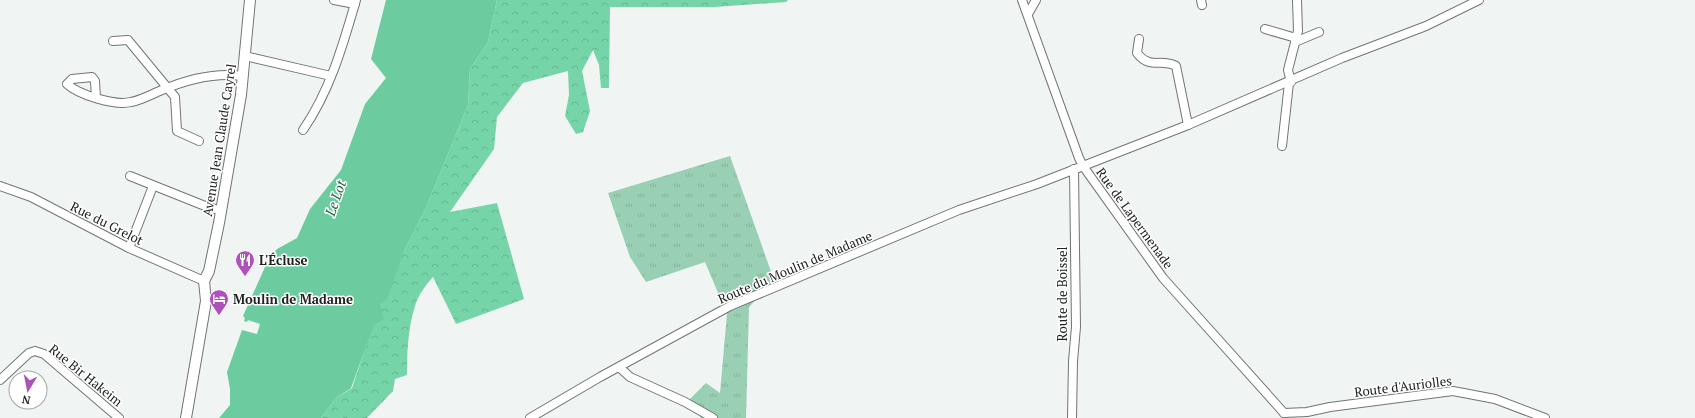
<svg xmlns="http://www.w3.org/2000/svg" width="1695" height="418" font-family="'PT Serif',serif">
<style>
.grass{fill:url(#grass-tufts)}
.forest{fill:url(#forest-crowns)}
.water{fill:#6ccca0}
.lines{fill:none;stroke-linecap:round;stroke-linejoin:round}
.minor-casing{stroke:#717573;stroke-width:10}
.major-casing{stroke:#717573;stroke-width:12}
.minor{stroke:#fff;stroke-width:8}
.major{stroke:#fff;stroke-width:10}
.labels{text-anchor:middle;dominant-baseline:central;stroke-width:3;stroke-linejoin:round;paint-order:stroke}
.street-label{font-size:13px;fill:#202121;stroke:#fff}
.poi-label{font-size:13px;font-weight:bold;fill:#202121;stroke:#fff;text-anchor:start}
.water-label{font-size:14px;font-style:italic;fill:#165f42;stroke:#fff}
</style>
<defs>
<pattern id="grass-tufts" width="24" height="20" patternUnits="userSpaceOnUse"><rect width="24" height="20" fill="#99d0b4"/><path d="M3 7l-1-3M5 7V3M7 7l1-3M15 17l-1-3M17 17v-4M19 17l1-3" fill="none" stroke="#84b29a"/></pattern>
<pattern id="forest-crowns" width="20" height="18" patternUnits="userSpaceOnUse"><rect width="20" height="18" fill="#75d5a8"/><path d="M2 6a3 3 0 1 1 6 0M12 15a3 3 0 1 1 6 0" fill="none" stroke="#65b790"/></pattern>
</defs>
<rect width="100%" height="100%" fill="#f0f4f2"/>
<!-- grass -->
<polygon class="grass" points="730,156 774,280 749,307 746,418 701,418 690,399 706,383 720,393 727,314 705,262 646,282 630,257 608,193"/>
<!-- forest -->
<path class="forest" d="M497 0H788L786 2 714 7H610L609 88H601L599 65 593 50 582 71 590 111 583 132 576 134 565 116 569 95 568 71 523 83 497 117 494 149 450 212 497 203 524 299 456 324 433 277C426 285 418 295 415 306 408 328 407 352 407 375L395 379 393 391 367 418H321L336 398 352 388 380 304 405 249 425 210 468 105 470 69 488 42Z"/>
<!-- water -->
<polygon class="water" points="386,0 497,0 488,42 470,69 468,105 425,210 405,249 387,299 380,304 384,319 374,325 351,388 336,398 321,418 219,418 230,405 230,389 227,372 242,330 257,334 260,324 248,320 247,322 244,321 245,318 243,316 269,258 277,249 297,238 310,209 341,170 365,104 386,78 371,59"/>
<g class="lines">
<defs>
<g id="minor">
<polyline points="334,0 355,4"/>
<polyline points="1022,0 1079,158 1083,166 1163,278 1284,413"/>
<polyline points="1201,0 1202,5"/>
<polyline points="1028,14 1036,0"/>
<polyline points="1265,29 1296,38"/>
<path d="M1139 39 1137 53C1150 70 1161 58 1176 66L1188 125"/>
<polyline points="113,41 128,40 175,97 177,131 199,141"/>
<polyline points="1295,42 1319,32"/>
<polyline points="245,56 331,76"/>
<polyline points="1291,82 1288,70 1298,31 1297,0"/>
<path d="M96 98 95 81 92 77 72 79 67 84C79 95 115 106 131 102 142 100 152 94 162 90 188 79 215 72 243 76"/>
<path d="M303 130C330 91 343 45 356 0"/>
<polyline points="1282,146 1289,83"/>
<polyline points="130,176 205,206 222,211"/>
<polyline points="0,186 31,197 129,248 204,281"/>
<polyline points="129,248 153,186"/>
<polyline points="619,367 630,377 685,402 713,418"/>
<polyline points="0,380 29,353 35,351 44,354 119,418"/>
<polyline points="1284,413 1307,412 1330,407 1453,391 1495,399 1545,418"/>
<polyline points="530,418 600,377 730,306 959,210 1037,184 1188,125 1342,58 1426,26 1479,0"/>
<polyline points="1072,418 1073,361 1076,327 1074,169"/>
</g>
<polyline id="major" points="186,418 206,301 204,281 209,271 219,223 241,95 250,0"/>
</defs>
<!-- minor casing -->
<use href="#minor" class="minor-casing"/>
<!-- major casing -->
<use href="#major" class="major-casing"/>
<!-- minor -->
<use href="#minor" class="minor"/>
<!-- major -->
<use href="#major" class="major"/>
</g>
<!-- icons -->
<defs>
<symbol id="restaurant-pin" viewBox="-11 -11 22 30"><path d="M0 17L-7.5 6A9.5 9.5 0 1 1 7.5 6Z" fill="#af51ba" stroke="#fff"/><path d="M-5-6h1v4h1v-4h1v4h1v-4h1v5L-1.5 .5V6h-2V.5L-5-1ZM5-6V6H3V1.5H1.5Q1.5-4 5-6Z" fill="#fff"/></symbol>
<symbol id="hotel-pin" viewBox="-11 -11 22 30"><path d="M0 17L-7.5 6A9.5 9.5 0 1 1 7.5 6Z" fill="#af51ba" stroke="#fff"/><path d="M-6-4.5h1.5V1H6V5H4.5V3h-9V5H-6ZM-4 0a1.8 1.8 0 1 1 3.6 0ZM.5 0V-2.5h3Q6-2.5 6 0Z" fill="#fff"/></symbol>
</defs>
<g fill-rule="evenodd">
<use href="#restaurant-pin" x="234" y="249" width="22" height="30"/>
<use href="#hotel-pin" x="208" y="288" width="22" height="30"/>
</g>
<g class="labels">
<!-- street labels -->
<g class="street-label">
<text transform="translate(219 140) rotate(-81)">Avenue Jean Claude Cayrel</text>
<text transform="translate(1135 218) rotate(54)">Rue de Lapermenade</text>
<text transform="translate(107 223) rotate(27)">Rue du Grelot</text>
<text transform="translate(795 267) rotate(-23)">Route du Moulin de Madame</text>
<text transform="translate(1062 294) rotate(-90)">Route de Boissel</text>
<text transform="translate(86 375) rotate(39)">Rue Bir Hakeim</text>
<text transform="translate(1403 386) rotate(-7)">Route d'Auriolles</text>
</g>
<!-- poi labels -->
<g class="poi-label">
<text x="259" y="260">L'Écluse</text>
<text x="233" y="299">Moulin de Madame</text>
</g>
<!-- water labels -->
<g class="water-label">
<text transform="translate(335 198) rotate(-71)">Le Lot</text>
</g>
</g>
<!-- north arrow -->
<g transform="translate(28 390) rotate(190)"><circle r="19" fill="#ffffff" stroke="#a6a6a6"/>
<path d="M0-3L7 15L0 10L-7 15Z" fill="#af51ba"/>
<text y="-6" font-size="11" font-weight="bold" text-anchor="middle" fill="#202121">N</text>
</g>
</svg>
